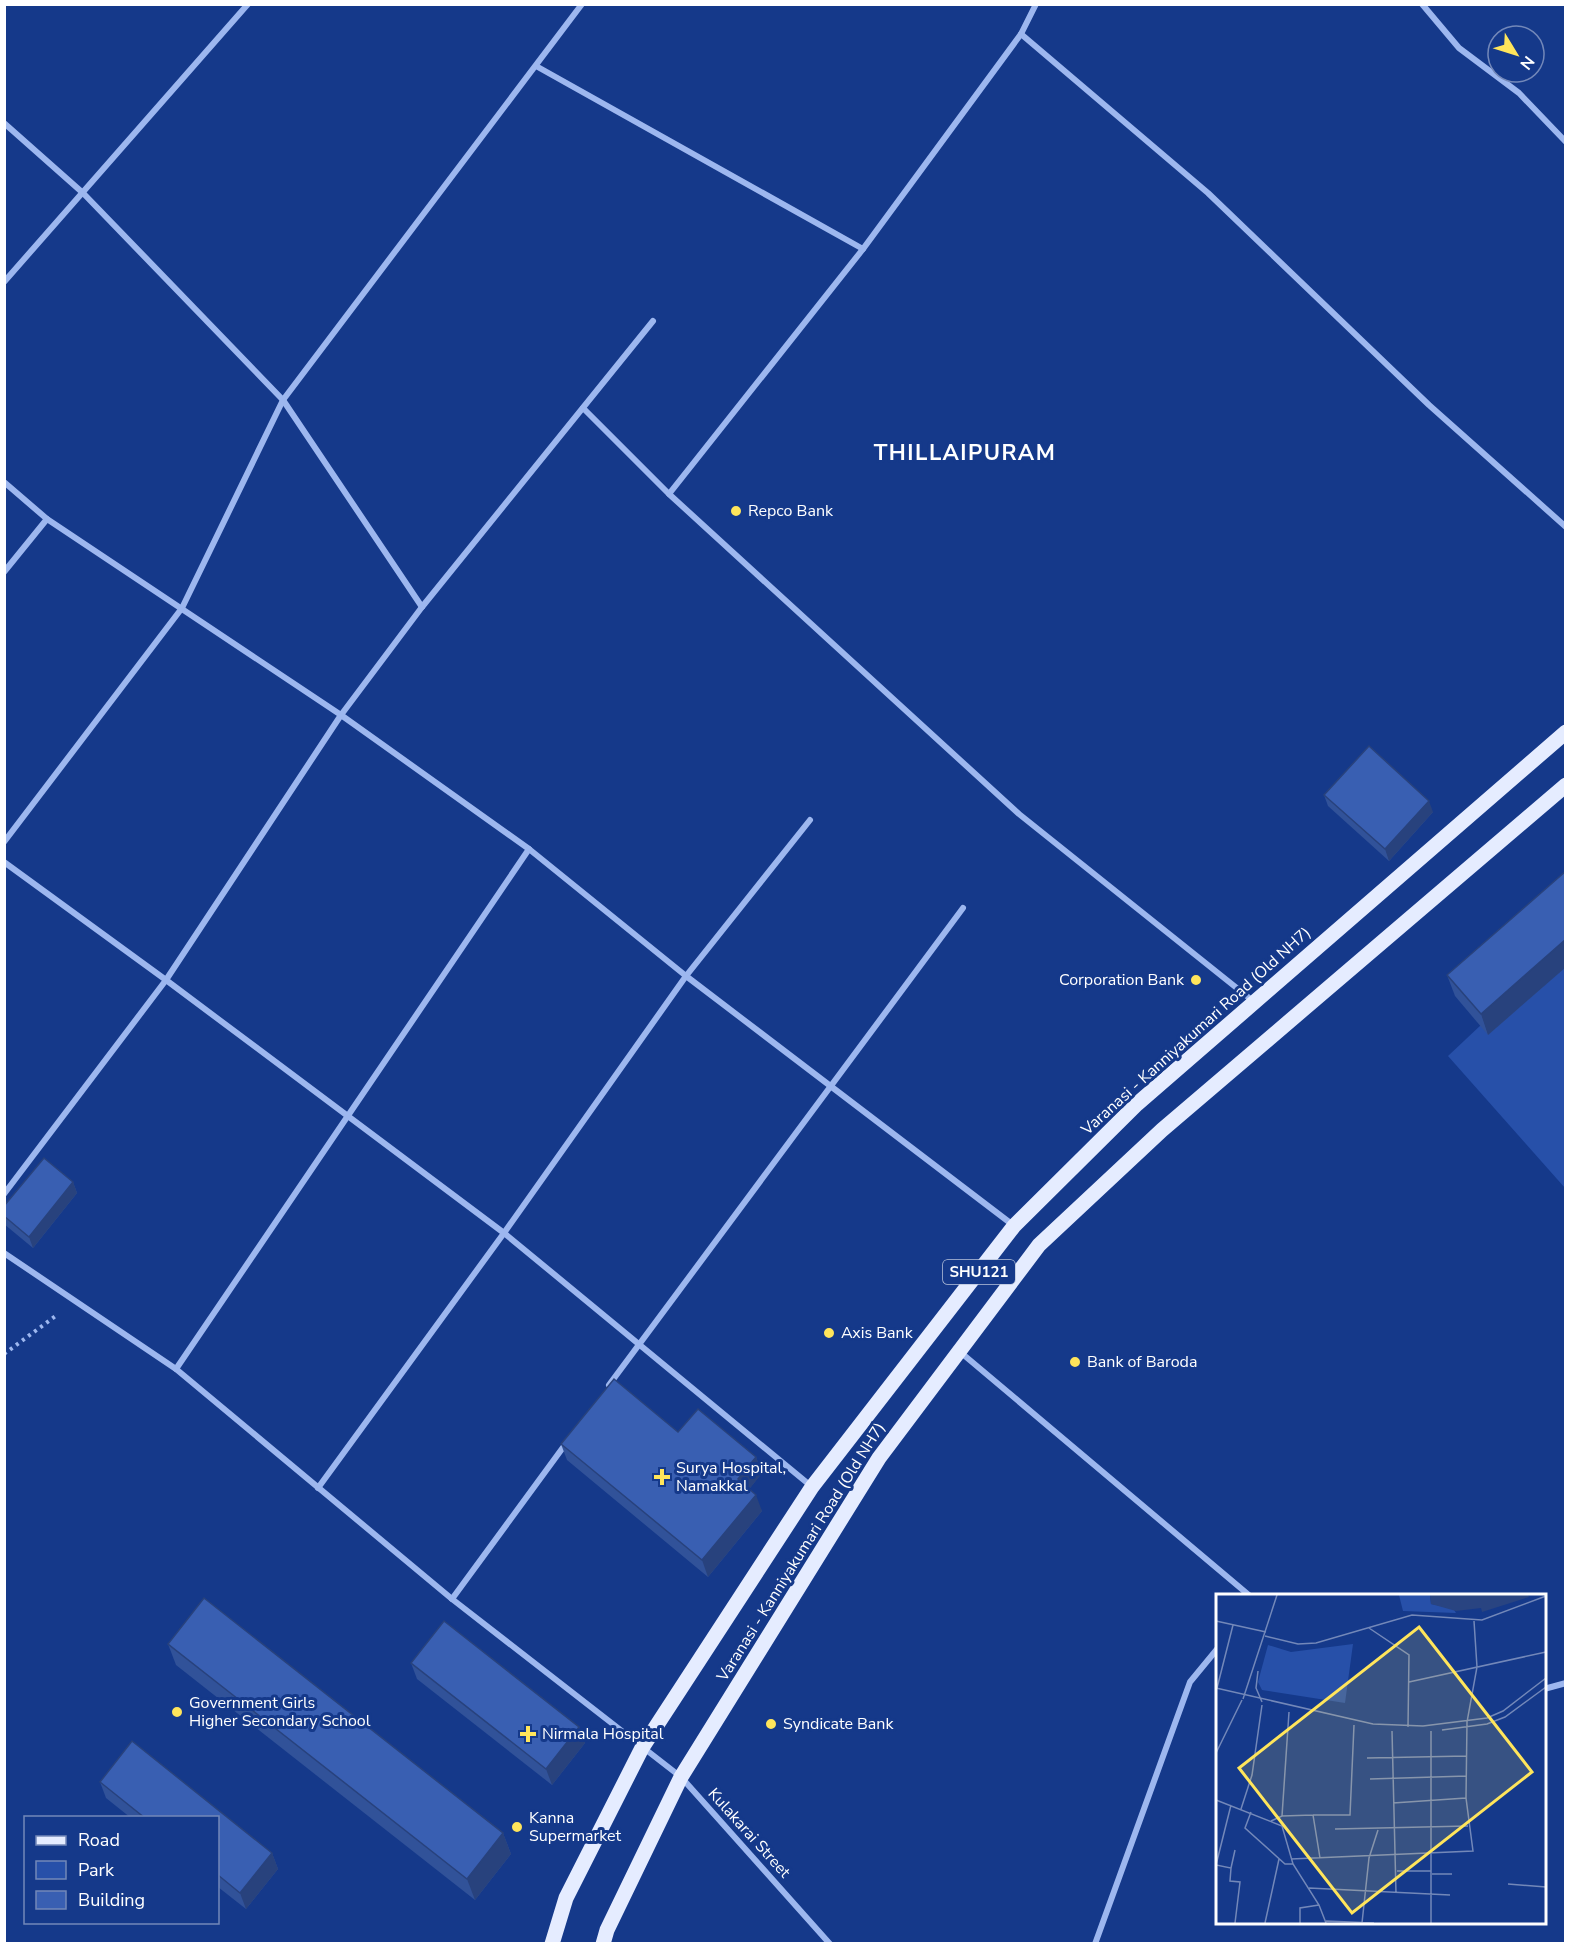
<svg xmlns="http://www.w3.org/2000/svg" width="1570" height="1948" font-family="'Nunito Sans',sans-serif">
<style>
.green{fill:#2750a9}
.lines{fill:none;stroke-linecap:round;stroke-linejoin:round}
.path{stroke:#9db7ef;stroke-width:4;stroke-dasharray:3 4.5;stroke-linecap:butt}
.street{stroke:#9db7ef;stroke-width:6}
.primary{stroke:#e5ecff;stroke-width:15}
.wall{fill:#315299}
.shaded-wall{fill:#28427d}
.building{fill:#395fb2;stroke:#28427d;stroke-width:1.5}
.poi-dot{fill:#ffe55b;stroke:#15398a;stroke-width:2}
.labels{text-anchor:middle;dominant-baseline:central;stroke-width:6;stroke-linejoin:round;paint-order:stroke}
.shield{fill:#15398a;stroke:#b9c4dc;stroke-width:1.5}
.shield-label{font-size:15px;font-weight:bold;fill:#fff}
.poi-label{font-size:16px;fill:#fff;stroke:#15398a;text-anchor:start}
.street-label{font-size:16px;fill:#fff;stroke:#15398a}
.district-label{font-size:22px;font-weight:bold;letter-spacing:1.5px;fill:#fff;stroke:#15398a}
.inset-road{fill:none;stroke:#7388b9;stroke-width:1.5}
.view{fill:#ffe55b;fill-opacity:0.15;stroke:#ffe55b;stroke-width:3}
.inset-edge{fill:none;stroke:#fff;stroke-width:3}
</style>
<rect width="100%" height="100%" fill="#15398a"/>
<!-- green -->
<polygon class="green" points="1565,946 1565,1188 1448,1056"/>
<g class="lines">
<!-- path -->
<polyline class="path" points="4,1354 57,1315"/>
<!-- street -->
<g class="street">
<polyline points="1422,4 1459,48 1519,93 1566,142"/>
<polyline points="1021,34 1208,193 1429,405 1566,527"/>
<polyline points="536,66 863,249 1021,34 1036,4"/>
<polyline points="4,123 83,193 283,400 422,607"/>
<polyline points="863,249 669,494 1019,814 1253,1001"/>
<polyline points="4,282 248,4"/>
<polyline points="583,408 669,494"/>
<polyline points="4,482 47,519 341,715 529,849 686,976 1013,1225"/>
<polyline points="4,572 47,519"/>
<polyline points="4,842 182,608 283,400 582,4"/>
<polyline points="4,862 166,980 504,1233 811,1486"/>
<polyline points="4,1194 166,980 341,715 422,607 653,321"/>
<polyline points="4,1253 176,1369 452,1599 681,1777 830,1944"/>
<polyline points="959,1351 1250,1596"/>
<polyline points="176,1369 529,849"/>
<polyline points="609,1385 963,908"/>
<polyline points="318,1488 504,1233 686,976 810,820"/>
<polyline points="452,1599 567,1442"/>
<polyline points="1544,1689 1566,1683"/>
<polyline points="1095,1944 1190,1682 1218,1648"/>
</g>
<!-- primary -->
<g class="primary">
<polyline points="552,1944 566,1898 642,1748 812,1487 1014,1226 1137,1104 1566,732"/>
<polyline points="603,1944 607,1930 681,1777 879,1458 1039,1245 1162,1130 1566,785"/>
</g>
</g>
<!-- wall -->
<g class="wall">
<polygon points="1324,795 1433,812 1389,861 1328,806"/>
<polygon points="1566,871 1566,967 1488,1035 1455,996 1447,975"/>
<polygon points="73,1182 77,1193 33,1248 4,1224 4,1206"/>
<polygon points="678,1432 756,1457 762,1473 749,1489 762,1511 708,1577 567,1460 561,1444"/>
<polygon points="168,1644 503,1833 511,1854 475,1900 176,1665"/>
<polygon points="411,1663 579,1727 585,1743 552,1785 417,1679"/>
<polygon points="132,1741 272,1853 278,1869 246,1909 218,1887 218,1818 131,1818 106,1798 100,1782"/>
</g>
<!-- shaded-wall -->
<g class="shaded-wall">
<polygon points="1429,801 1433,812 1389,861 1385,849"/>
<polygon points="1566,939 1566,967 1488,1035 1481,1014"/>
<polygon points="73,1182 77,1193 33,1248 29,1237"/>
<polygon points="756,1457 762,1473 744,1496 738,1479"/>
<polygon points="756,1495 762,1511 708,1577 702,1560"/>
<polygon points="579,1727 585,1743 552,1785 546,1769"/>
<polygon points="503,1833 511,1854 475,1900 467,1879"/>
<polygon points="272,1853 278,1869 246,1909 240,1893"/>
</g>
<!-- building -->
<g class="building">
<polygon points="1369,746 1429,801 1385,849 1324,795"/>
<polygon points="1566,871 1566,939 1481,1014 1447,975"/>
<polygon points="44,1158 73,1182 29,1237 4,1216 4,1206"/>
<polygon points="614,1379 678,1432 698,1409 756,1457 738,1479 756,1495 702,1560 561,1444"/>
<polygon points="204,1598 503,1833 467,1879 168,1644"/>
<polygon points="444,1621 579,1727 546,1769 411,1663"/>
<polygon points="132,1741 272,1853 240,1893 218,1875 218,1818 145,1818 100,1782"/>
</g>
<!-- markers -->
<g class="poi-dot">
<circle cx="736" cy="511" r="6"/>
<circle cx="1196" cy="980" r="6"/>
<circle cx="829" cy="1333" r="6"/>
<circle cx="1075" cy="1362" r="6"/>
<path d="M659 1468h6v6h6v6h-6v6h-6v-6h-6v-6h6z"/>
<circle cx="177" cy="1712" r="6"/>
<circle cx="771" cy="1724" r="6"/>
<path d="M525 1725h6v6h6v6h-6v6h-6v-6h-6v-6h6z"/>
<circle cx="517" cy="1827" r="6"/>
</g>
<g class="labels">
<!-- shield labels -->
<rect class="shield" x="943" y="1260" width="72" height="24" rx="4.5"/>
<g class="shield-label">
<text x="979" y="1272">SHU121</text>
</g>
<!-- poi labels -->
<g class="poi-label">
<text x="748" y="511">Repco Bank</text>
<text x="1184" y="980" text-anchor="end">Corporation Bank</text>
<text x="841" y="1333">Axis Bank</text>
<text x="1087" y="1362">Bank of Baroda</text>
<text x="676" y="1468">Surya Hospital,<tspan x="676" dy="18">Namakkal</tspan></text>
<text x="189" y="1703">Government Girls<tspan x="189" dy="18">Higher Secondary School</tspan></text>
<text x="783" y="1724">Syndicate Bank</text>
<text x="542" y="1734">Nirmala Hospital</text>
<text x="529" y="1818">Kanna<tspan x="529" dy="18">Supermarket</tspan></text>
</g>
<!-- street labels -->
<g class="street-label">
<text transform="translate(1196 1031) rotate(-42)">Varanasi - Kanniyakumari Road (Old NH7)</text>
<text transform="translate(801 1552) rotate(-58)">Varanasi - Kanniyakumari Road (Old NH7)</text>
<text transform="translate(749 1833) rotate(48)">Kulakarai Street</text>
</g>
<!-- district labels -->
<g class="district-label">
<text x="965" y="453">THILLAIPURAM</text>
</g>
</g>
<!-- overview -->
<g transform="translate(1216 1594)">
<rect width="330" height="330" fill="#15398a"/>
<path d="M183 1H214L215 10 237 14 240 19 187 17ZM137 50 129 109 46 96 42 88 52 51 75 58Z" fill="#2750a9"/>
<path d="M214 1H312L313 3 266 18 265 14 240 17 215 10Z" fill="#294481"/>
<path class="inset-road" d="M0 27 50 38M153 34 193 61 192 133M49 42 82 50 100 49 196 21 266 26 330 2M42 77 40 94 46 108M193 88 330 58M0 94 157 130 207 132 271 124 287 117 330 84M1 94 17 31M27 105 61 1M226 136 271 130 289 123 330 93M176 137 180 299M215 137V329M0 159 26 106M151 164 251 162M154 185 251 182M0 206 66 232 77 270 103 311 110 329M177 209 250 204M15 211 0 271 15 274 14 287 24 288 19 329M25 215 36 181 46 111M35 218 29 234 69 270H77M97 221H134L138 131M66 222 73 118M55 227 66 222 97 221 104 264M119 235 252 232M75 265 257 257 250 204 251 128 261 73 258 27M15 274 19 256M181 277H215M216 280H236M292 290 330 293M93 294 234 301M110 327 158 329M49 329 63 265M84 329V314L103 311M146 329 153 264 162 236"/>
<path class="view" d="M203 33 316 178 136 319 23 174Z"/>
<rect width="330" height="330" class="inset-edge"/>
</g>
<!-- border -->
<rect width="1570" height="1948" fill="none" stroke="#ffffff" stroke-width="12"/>
<!-- legend -->
<rect x="24" y="1816" width="195" height="108" fill="#15398a" stroke="#7388b9" stroke-width="1.5"/>
<rect x="36" y="1836" width="30" height="9" fill="#e5ecff" stroke="#7388b9" stroke-width="1.5"/>
<text x="78" y="1846" font-size="18" fill="#ffffff">Road</text>
<rect x="36" y="1861" width="30" height="18" fill="#2750a9" stroke="#7388b9" stroke-width="1.5"/>
<text x="78" y="1876" font-size="18" fill="#ffffff">Park</text>
<rect x="36" y="1891" width="30" height="18" fill="#395fb2" stroke="#7388b9" stroke-width="1.5"/>
<text x="78" y="1906" font-size="18" fill="#ffffff">Building</text>
<!-- north arrow -->
<g transform="translate(1516 54) rotate(128)"><circle r="28" fill="#15398a" stroke="#7388b9" stroke-width="1.5"/>
<path d="M0-4.5L10 22L0 15L-10 22Z" fill="#ffe55b"/>
<text y="-9" font-size="16" font-weight="bold" text-anchor="middle" fill="#ffffff">N</text>
</g>
</svg>
